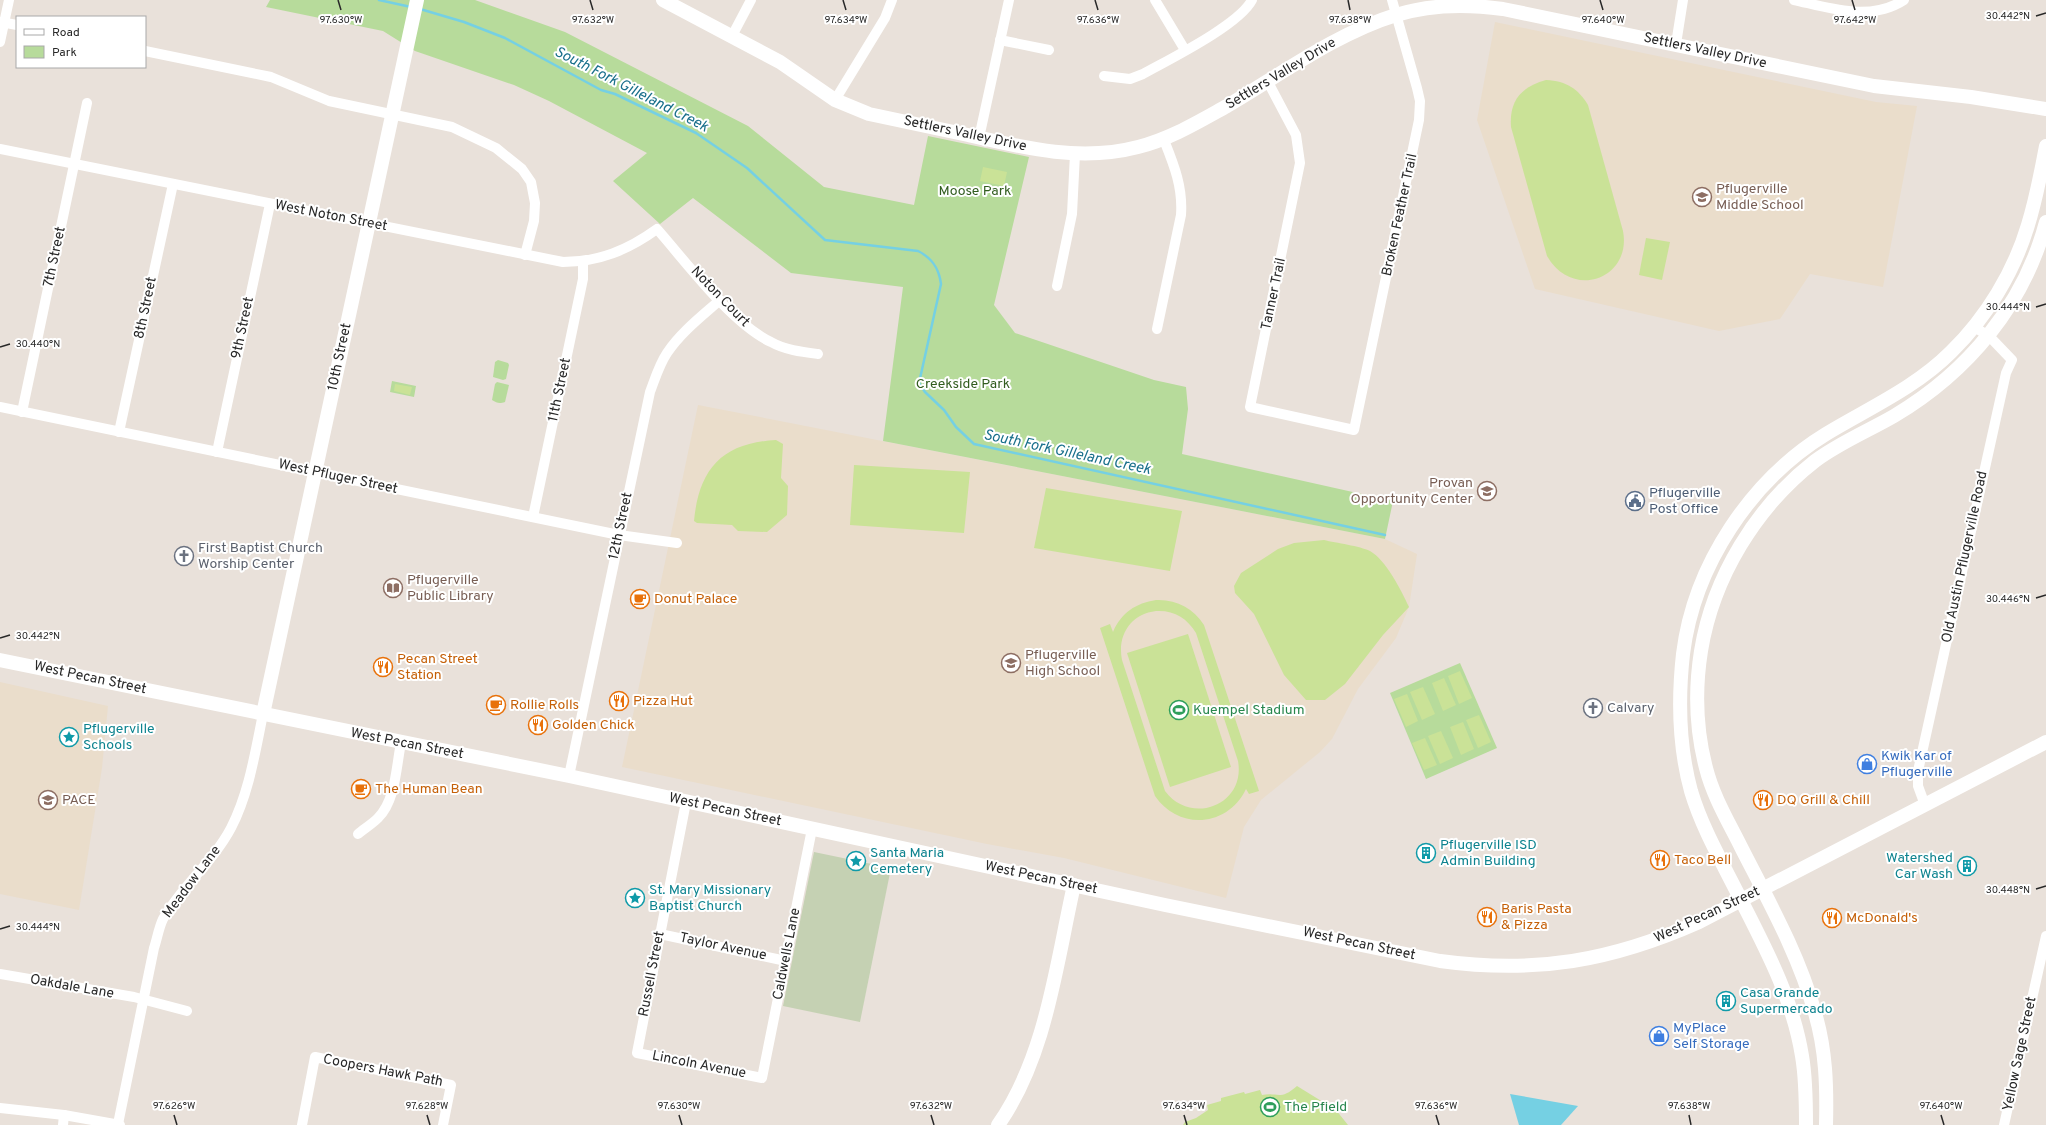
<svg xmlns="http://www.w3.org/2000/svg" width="2046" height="1125" font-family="Overpass,sans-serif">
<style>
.education{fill:#eaddcb}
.green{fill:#b7db9b}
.cemetery{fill:#c5d1b3}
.pitch{fill:#cae297;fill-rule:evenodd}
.water{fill:#75d0e3}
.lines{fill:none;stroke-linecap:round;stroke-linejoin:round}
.stream{stroke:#75d0e3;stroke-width:2.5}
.street{stroke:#fff;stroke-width:10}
.secondary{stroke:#fff;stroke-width:14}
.ticks{fill:none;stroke:#282828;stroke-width:1.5}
.labels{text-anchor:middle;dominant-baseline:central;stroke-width:4;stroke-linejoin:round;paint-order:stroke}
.street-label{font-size:14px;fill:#282828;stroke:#fff}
.education-label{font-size:14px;fill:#785e54;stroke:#fff;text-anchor:start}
.park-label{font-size:14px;fill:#325d1f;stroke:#fff}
.service-label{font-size:14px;fill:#4e5e75;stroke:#fff;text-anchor:start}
.worship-label{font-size:14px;fill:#5b616d;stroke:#fff;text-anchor:start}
.food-label{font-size:14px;fill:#c56008;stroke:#fff;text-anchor:start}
.leisure-label{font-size:14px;fill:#27864d;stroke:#fff;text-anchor:start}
.culture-label{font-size:14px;fill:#0d838f;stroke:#fff;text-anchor:start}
.shop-label{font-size:14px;fill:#366cbe;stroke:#fff;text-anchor:start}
.water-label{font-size:15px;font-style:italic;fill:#186f8b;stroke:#fff}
.ticks-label{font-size:10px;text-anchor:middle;fill:#282828;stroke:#fff;stroke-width:4;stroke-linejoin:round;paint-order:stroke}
</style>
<rect width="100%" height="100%" fill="#e9e1da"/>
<!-- education -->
<g class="education">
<polygon points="1495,22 1876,102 1917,106 1883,287 1810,274 1780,319 1719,331 1535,289 1477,120"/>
<polygon points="698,405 1385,539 1417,554 1409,607 1396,638 1358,689 1332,739 1320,752 1261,800 1244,827 1226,898 1064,858 987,844 622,767"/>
<polygon points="0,682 108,706 102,768 79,910 0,894"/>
</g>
<!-- green -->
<g class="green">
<polygon points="270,0 475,0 565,32 748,126 824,187 914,205 928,136 1029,157 994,305 1015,333 1154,380 1186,387 1188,409 1182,454 1393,501 1385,539 883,441 903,287 791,273 693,198 660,224 613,181 647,153 549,101 514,85 415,51 383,31 266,7"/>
<polygon points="498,360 508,363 509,365 506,379 503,380 493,377 495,362"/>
<polygon points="392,381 416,386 414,397 390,392"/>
<path d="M497 382 509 385 505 402C499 404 497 403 492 400L495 384Z"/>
<polygon points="1460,663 1497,748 1426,779 1390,693"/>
</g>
<!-- cemetery -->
<polygon class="cemetery" points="814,852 891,868 860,1022 783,1006"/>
<!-- pitch -->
<g class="pitch">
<path d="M1546 80C1567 81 1578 89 1588 105L1623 231C1632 278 1573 301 1547 256L1511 127C1509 101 1521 87 1546 80Z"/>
<polygon points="983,167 1007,172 1004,186 980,181"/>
<polygon points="1646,238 1670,242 1662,280 1639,275"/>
<polygon points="395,384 412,387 410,395 394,391"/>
<path d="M776 440 783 444 781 478 788 486 787 515 767 532 738 531 732 525 697 523 694 521C699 469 722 443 776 440Z"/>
<polygon points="854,465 970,472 964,533 850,525"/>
<polygon points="1046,488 1182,511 1170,571 1034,548"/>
<path d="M1324 540C1336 543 1360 546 1370 551 1386 560 1401 590 1409 607L1383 635 1345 684 1325 700H1306L1284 675 1254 614 1235 593 1234 586 1241 573 1278 549 1294 543Z"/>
<path d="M1156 600C1176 599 1193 608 1204 625L1259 791 1249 794 1246 789C1228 827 1179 831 1155 796L1100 628 1110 624 1113 632C1121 613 1136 603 1156 600ZM1156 611C1174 610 1187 618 1196 633L1238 761C1246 805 1191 826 1165 791L1122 660C1117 635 1131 614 1156 611Z"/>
<polygon points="1188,634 1231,767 1170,787 1127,653"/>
<polygon points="1460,671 1472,698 1459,704 1448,676"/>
<polygon points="1444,678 1456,705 1443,711 1432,683"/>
<polygon points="1423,687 1435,714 1422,720 1410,692"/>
<polygon points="1407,694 1418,721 1406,727 1394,699"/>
<polygon points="1479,715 1491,742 1478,748 1466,720"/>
<polygon points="1463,722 1474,749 1461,755 1450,727"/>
<polygon points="1441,731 1453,758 1440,764 1428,736"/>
<polygon points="1425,738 1437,765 1424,770 1412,743"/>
<path d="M1297 1086 1336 1110 1348 1125H1183L1185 1122 1196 1118 1208 1110 1207 1105 1221 1101V1098L1244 1092 1245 1094 1260 1090 1262 1095C1278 1092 1280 1101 1297 1086Z"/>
</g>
<!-- water -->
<polygon class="water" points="1510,1094 1578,1106 1561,1125 1519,1125"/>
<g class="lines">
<!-- stream -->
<g class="stream">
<polyline points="379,0 411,7"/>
<path d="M420 9 464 22 505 38 601 90 615 94 696 133 747 168 825 240 918 251C932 258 939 268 941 284L919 383 925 392 944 410 956 427 974 444 1385 535"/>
</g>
<!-- street -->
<g class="street">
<polyline points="1155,0 1185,50"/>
<path d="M1794 0C1830 8 1870 22 1904 0"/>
<polyline points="0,22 17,25"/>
<polyline points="732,36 751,0"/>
<polyline points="1000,40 1049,50"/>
<polyline points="0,42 9,0"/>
<polyline points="1676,44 1683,0"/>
<polyline points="145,51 271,77 329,101 452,127 496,148 522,169 531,182 535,203 534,221 525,255"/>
<path d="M1104 76 1130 79 1143 74C1170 59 1239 25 1252 0"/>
<polyline points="1268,82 1296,135 1300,163 1250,407 1354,430 1419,120 1420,101 1417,88 1392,0"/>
<polyline points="835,100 885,18 892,0"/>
<polyline points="979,138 1009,0"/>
<path d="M0 149 563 262C599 262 628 250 657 229 687 263 731 323 771 342 785 350 802 352 818 354"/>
<polyline points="1057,286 1072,214 1075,154"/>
<path d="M1157 329 1181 215C1183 187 1174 165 1164 140"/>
<polyline points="0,407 619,535 677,543"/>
<polyline points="22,412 87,103"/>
<polyline points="119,432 173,184"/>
<polyline points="217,452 270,204"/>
<polyline points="533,517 583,279 583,262"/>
<path d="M569 776 650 392C655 379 659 365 667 353 681 332 702 316 720 300"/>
<polyline points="686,802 637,1053 762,1078 812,829"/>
<polyline points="1925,805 1918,786 1918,771 2006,373 2012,360 1989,336 1974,327"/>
<path d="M358 834C364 829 372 824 378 818 396 800 396 767 401 743"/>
<polyline points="660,934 786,961"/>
<polyline points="0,974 134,997 187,1011"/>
<polyline points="0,1108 64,1115 120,1125"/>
<path d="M118 1124 154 948C157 939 159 927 163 919 182 886 213 862 231 828 249 793 255 753 263 714"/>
<polyline points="63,1125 64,1115"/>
<polyline points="302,1125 315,1057 451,1085 443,1125"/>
<polyline points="2004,1125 2046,936"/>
</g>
<!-- secondary -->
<g class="secondary">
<path d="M663 0 780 62 835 100 869 114C902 121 935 128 968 135 1024 148 1081 162 1138 147 1170 139 1198 122 1227 106 1280 75 1337 33 1396 15 1431 4 1467 4 1503 9L1874 86 1971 97 2046 109"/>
<path d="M0 660 569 776 1165 905 1440 961C1536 974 1611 961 1699 922L2046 742"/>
<polyline points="263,714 417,0"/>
<path d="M998 1125C1046 1057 1056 965 1074 885"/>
<path d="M1806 1125C1806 1102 1806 1079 1802 1056 1793 999 1765 947 1739 896 1722 862 1702 828 1691 791 1679 747 1678 699 1683 654 1694 565 1751 480 1826 434 1869 408 1915 388 1951 352 1986 318 2014 272 2028 225 2036 199 2041 173 2046 146"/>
<path d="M1826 1125C1827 1087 1826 1050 1815 1013 1799 955 1768 900 1741 847 1728 821 1713 796 1706 768 1696 730 1695 689 1701 651 1713 577 1756 507 1815 461 1839 443 1868 431 1894 416 1968 372 2024 305 2046 222"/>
</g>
</g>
<!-- ticks -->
<path class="ticks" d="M338 0 341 10M590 0 593 10M843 0 846 10M1095 0 1098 10M1348 0 1350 10M1600 0 1603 10M1852 0 1855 10M2036 16 2046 13M2036 307 2046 304M0 347 10 344M2036 598 2046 595M0 638 10 635M2036 889 2046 886M0 929 10 926M174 1115 177 1125M427 1115 430 1125M679 1115 682 1125M931 1115 934 1125M1184 1115 1187 1125M1436 1115 1439 1125M1689 1115 1691 1125M1941 1115 1944 1125"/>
<!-- icons -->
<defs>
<symbol id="school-ring" viewBox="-11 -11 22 22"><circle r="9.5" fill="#fff" stroke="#8d6e63" stroke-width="1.5"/><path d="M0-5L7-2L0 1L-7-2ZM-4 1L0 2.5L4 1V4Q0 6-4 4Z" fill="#8d6e63"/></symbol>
<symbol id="civic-ring" viewBox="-11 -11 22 22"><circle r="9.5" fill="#fff" stroke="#5c6f8a" stroke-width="1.5"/><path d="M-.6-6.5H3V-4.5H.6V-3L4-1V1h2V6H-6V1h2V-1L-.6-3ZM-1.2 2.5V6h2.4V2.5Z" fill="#5c6f8a"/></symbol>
<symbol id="church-ring" viewBox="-11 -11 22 22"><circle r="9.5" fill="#fff" stroke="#6b7280" stroke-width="1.5"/><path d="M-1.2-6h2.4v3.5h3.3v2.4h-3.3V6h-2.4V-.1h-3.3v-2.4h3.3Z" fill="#6b7280"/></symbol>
<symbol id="library-ring" viewBox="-11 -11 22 22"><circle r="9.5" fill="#fff" stroke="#8d6e63" stroke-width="1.5"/><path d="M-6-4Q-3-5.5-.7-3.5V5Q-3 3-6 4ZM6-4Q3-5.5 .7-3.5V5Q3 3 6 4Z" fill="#8d6e63"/></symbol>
<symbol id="cafe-ring" viewBox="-11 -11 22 22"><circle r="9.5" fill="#fff" stroke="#e8710a" stroke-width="1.5"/><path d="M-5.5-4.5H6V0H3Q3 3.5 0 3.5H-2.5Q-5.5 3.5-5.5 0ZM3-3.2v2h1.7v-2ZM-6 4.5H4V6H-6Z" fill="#e8710a"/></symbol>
<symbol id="restaurant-ring" viewBox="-11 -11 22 22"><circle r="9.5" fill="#fff" stroke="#e8710a" stroke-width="1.5"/><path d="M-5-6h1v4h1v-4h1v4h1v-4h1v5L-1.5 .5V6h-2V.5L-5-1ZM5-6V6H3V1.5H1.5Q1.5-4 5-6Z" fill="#e8710a"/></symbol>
<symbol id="stadium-ring" viewBox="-11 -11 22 22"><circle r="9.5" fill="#fff" stroke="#2e9e5b" stroke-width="1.5"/><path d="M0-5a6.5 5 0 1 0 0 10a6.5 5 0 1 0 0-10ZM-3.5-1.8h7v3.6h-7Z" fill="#2e9e5b"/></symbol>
<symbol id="sight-ring" viewBox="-11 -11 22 22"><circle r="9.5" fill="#fff" stroke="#0f9aa8" stroke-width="1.5"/><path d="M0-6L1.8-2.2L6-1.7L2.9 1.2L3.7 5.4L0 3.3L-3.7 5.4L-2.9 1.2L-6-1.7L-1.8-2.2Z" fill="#0f9aa8"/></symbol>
<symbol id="shop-ring" viewBox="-11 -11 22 22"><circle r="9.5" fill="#fff" stroke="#3f7fe0" stroke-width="1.5"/><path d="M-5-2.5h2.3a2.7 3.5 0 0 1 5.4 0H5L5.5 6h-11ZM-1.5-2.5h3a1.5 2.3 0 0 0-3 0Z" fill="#3f7fe0"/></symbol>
<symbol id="building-ring" viewBox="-11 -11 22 22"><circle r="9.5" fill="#fff" stroke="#0f9aa8" stroke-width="1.5"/><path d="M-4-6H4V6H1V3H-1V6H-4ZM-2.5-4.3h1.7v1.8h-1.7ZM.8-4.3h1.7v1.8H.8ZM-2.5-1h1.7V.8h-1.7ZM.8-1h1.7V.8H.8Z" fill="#0f9aa8"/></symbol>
</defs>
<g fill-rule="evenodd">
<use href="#school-ring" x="1691" y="186" width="22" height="22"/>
<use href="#school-ring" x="1476" y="480" width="22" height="22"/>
<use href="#civic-ring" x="1624" y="490" width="22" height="22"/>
<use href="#church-ring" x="173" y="545" width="22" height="22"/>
<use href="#library-ring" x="382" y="577" width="22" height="22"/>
<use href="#cafe-ring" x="629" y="588" width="22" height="22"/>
<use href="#school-ring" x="1000" y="652" width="22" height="22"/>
<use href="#restaurant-ring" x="372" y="656" width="22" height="22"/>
<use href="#restaurant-ring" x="608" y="690" width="22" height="22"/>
<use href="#cafe-ring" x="485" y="694" width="22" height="22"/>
<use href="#church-ring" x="1582" y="697" width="22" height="22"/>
<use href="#stadium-ring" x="1168" y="699" width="22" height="22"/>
<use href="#restaurant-ring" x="527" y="714" width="22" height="22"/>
<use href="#sight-ring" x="58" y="726" width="22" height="22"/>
<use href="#shop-ring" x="1856" y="753" width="22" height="22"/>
<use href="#cafe-ring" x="350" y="778" width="22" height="22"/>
<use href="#school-ring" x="37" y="789" width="22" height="22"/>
<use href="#restaurant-ring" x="1752" y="789" width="22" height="22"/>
<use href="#building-ring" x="1415" y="842" width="22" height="22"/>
<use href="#restaurant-ring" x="1649" y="849" width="22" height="22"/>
<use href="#sight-ring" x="845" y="850" width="22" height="22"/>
<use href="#building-ring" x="1956" y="855" width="22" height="22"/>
<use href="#sight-ring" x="624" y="887" width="22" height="22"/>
<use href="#restaurant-ring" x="1476" y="906" width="22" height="22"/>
<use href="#restaurant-ring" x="1821" y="907" width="22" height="22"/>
<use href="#building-ring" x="1715" y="990" width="22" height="22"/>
<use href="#shop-ring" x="1648" y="1025" width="22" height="22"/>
<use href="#stadium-ring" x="1259" y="1096" width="22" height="22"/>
</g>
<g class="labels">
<!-- street labels -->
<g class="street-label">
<text transform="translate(1705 51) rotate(12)">Settlers Valley Drive</text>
<text transform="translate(1281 74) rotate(-31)">Settlers Valley Drive</text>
<text transform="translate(965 134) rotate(12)">Settlers Valley Drive</text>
<text transform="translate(1400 215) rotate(-78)">Broken Feather Trail</text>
<text transform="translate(331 216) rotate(11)">West Noton Street</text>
<text transform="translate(55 257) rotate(-78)">7th Street</text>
<text transform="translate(1274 294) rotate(-78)">Tanner Trail</text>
<text transform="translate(720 297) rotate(46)">Noton Court</text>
<text transform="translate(146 308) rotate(-78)">8th Street</text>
<text transform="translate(243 328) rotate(-78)">9th Street</text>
<text transform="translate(340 357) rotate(-78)">10th Street</text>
<text transform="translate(560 390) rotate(-78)">11th Street</text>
<text transform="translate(338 477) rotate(12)">West Pfluger Street</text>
<text transform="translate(621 526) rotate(-78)">12th Street</text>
<text transform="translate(1965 557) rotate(-78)">Old Austin Pflugerville Road</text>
<text transform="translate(90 678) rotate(12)">West Pecan Street</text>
<text transform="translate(407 744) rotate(11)">West Pecan Street</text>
<text transform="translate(725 810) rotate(12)">West Pecan Street</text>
<text transform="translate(1041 878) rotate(12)">West Pecan Street</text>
<text transform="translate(192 882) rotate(-53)">Meadow Lane</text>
<text transform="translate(1707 915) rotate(-25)">West Pecan Street</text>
<text transform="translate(1359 944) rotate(12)">West Pecan Street</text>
<text transform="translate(723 947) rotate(12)">Taylor Avenue</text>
<text transform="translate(787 954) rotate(-79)">Caldwells Lane</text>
<text transform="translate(652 974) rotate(-79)">Russell Street</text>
<text transform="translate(72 987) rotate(10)">Oakdale Lane</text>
<text transform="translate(2020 1054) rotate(-78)">Yellow Sage Street</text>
<text transform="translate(699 1065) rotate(11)">Lincoln Avenue</text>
<text transform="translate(383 1071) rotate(11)">Coopers Hawk Path</text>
</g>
<!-- education labels -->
<g class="education-label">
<text x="1716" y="189">Pflugerville<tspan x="1716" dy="16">Middle School</tspan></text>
<text x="1473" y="483" text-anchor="end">Provan<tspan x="1473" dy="16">Opportunity Center</tspan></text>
<text x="407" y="580">Pflugerville<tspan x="407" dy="16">Public Library</tspan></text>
<text x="1025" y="655">Pflugerville<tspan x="1025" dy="16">High School</tspan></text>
<text x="62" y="800">PACE</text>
</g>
<!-- park labels -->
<g class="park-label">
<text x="975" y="191">Moose Park</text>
<text x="963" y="384">Creekside Park</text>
</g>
<!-- service labels -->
<g class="service-label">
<text x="1649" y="493">Pflugerville<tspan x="1649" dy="16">Post Office</tspan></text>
</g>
<!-- worship labels -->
<g class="worship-label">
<text x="198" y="548">First Baptist Church<tspan x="198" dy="16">Worship Center</tspan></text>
<text x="1607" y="708">Calvary</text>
</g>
<!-- food labels -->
<g class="food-label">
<text x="654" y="599">Donut Palace</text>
<text x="397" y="659">Pecan Street<tspan x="397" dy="16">Station</tspan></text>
<text x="633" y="701">Pizza Hut</text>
<text x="510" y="705">Rollie Rolls</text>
<text x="552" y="725">Golden Chick</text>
<text x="375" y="789">The Human Bean</text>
<text x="1777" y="800">DQ Grill &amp; Chill</text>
<text x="1674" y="860">Taco Bell</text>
<text x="1501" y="909">Baris Pasta<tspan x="1501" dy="16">&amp; Pizza</tspan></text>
<text x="1846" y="918">McDonald's</text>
</g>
<!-- leisure labels -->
<g class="leisure-label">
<text x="1193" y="710">Kuempel Stadium</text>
<text x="1284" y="1107">The Pfield</text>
</g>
<!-- culture labels -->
<g class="culture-label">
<text x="83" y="729">Pflugerville<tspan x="83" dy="16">Schools</tspan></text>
<text x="1440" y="845">Pflugerville ISD<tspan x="1440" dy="16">Admin Building</tspan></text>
<text x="870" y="853">Santa Maria<tspan x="870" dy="16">Cemetery</tspan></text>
<text x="1953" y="858" text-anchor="end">Watershed<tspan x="1953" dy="16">Car Wash</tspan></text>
<text x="649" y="890">St. Mary Missionary<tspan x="649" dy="16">Baptist Church</tspan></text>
<text x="1740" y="993">Casa Grande<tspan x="1740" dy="16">Supermercado</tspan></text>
</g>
<!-- shop labels -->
<g class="shop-label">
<text x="1881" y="756">Kwik Kar of<tspan x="1881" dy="16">Pflugerville</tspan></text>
<text x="1673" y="1028">MyPlace<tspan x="1673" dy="16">Self Storage</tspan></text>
</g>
<!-- water labels -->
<g class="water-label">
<text transform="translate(631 90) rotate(27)">South Fork Gilleland Creek</text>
<text transform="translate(1067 453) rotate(12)">South Fork Gilleland Creek</text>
</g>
</g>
<g class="ticks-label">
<text x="2008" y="19">30.442°N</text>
<text x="341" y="23">97.630°W</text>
<text x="593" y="23">97.632°W</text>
<text x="846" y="23">97.634°W</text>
<text x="1098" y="23">97.636°W</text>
<text x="1350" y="23">97.638°W</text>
<text x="1603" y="23">97.640°W</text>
<text x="1855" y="23">97.642°W</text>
<text x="2008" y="310">30.444°N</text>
<text x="38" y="347">30.440°N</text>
<text x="2008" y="602">30.446°N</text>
<text x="38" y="639">30.442°N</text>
<text x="2008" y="893">30.448°N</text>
<text x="38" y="930">30.444°N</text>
<text x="174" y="1109">97.626°W</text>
<text x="427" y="1109">97.628°W</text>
<text x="679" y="1109">97.630°W</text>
<text x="931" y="1109">97.632°W</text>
<text x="1184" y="1109">97.634°W</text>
<text x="1436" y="1109">97.636°W</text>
<text x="1689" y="1109">97.638°W</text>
<text x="1941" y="1109">97.640°W</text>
</g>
<!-- legend -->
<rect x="16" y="16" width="130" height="52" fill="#ffffff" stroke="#a9a9a9"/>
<rect x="24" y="29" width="20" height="6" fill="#ffffff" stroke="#a9a9a9"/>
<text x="52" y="36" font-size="12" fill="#282828">Road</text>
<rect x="24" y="46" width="20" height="12" fill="#b7db9b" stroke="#a9a9a9"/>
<text x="52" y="56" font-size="12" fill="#282828">Park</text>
</svg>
